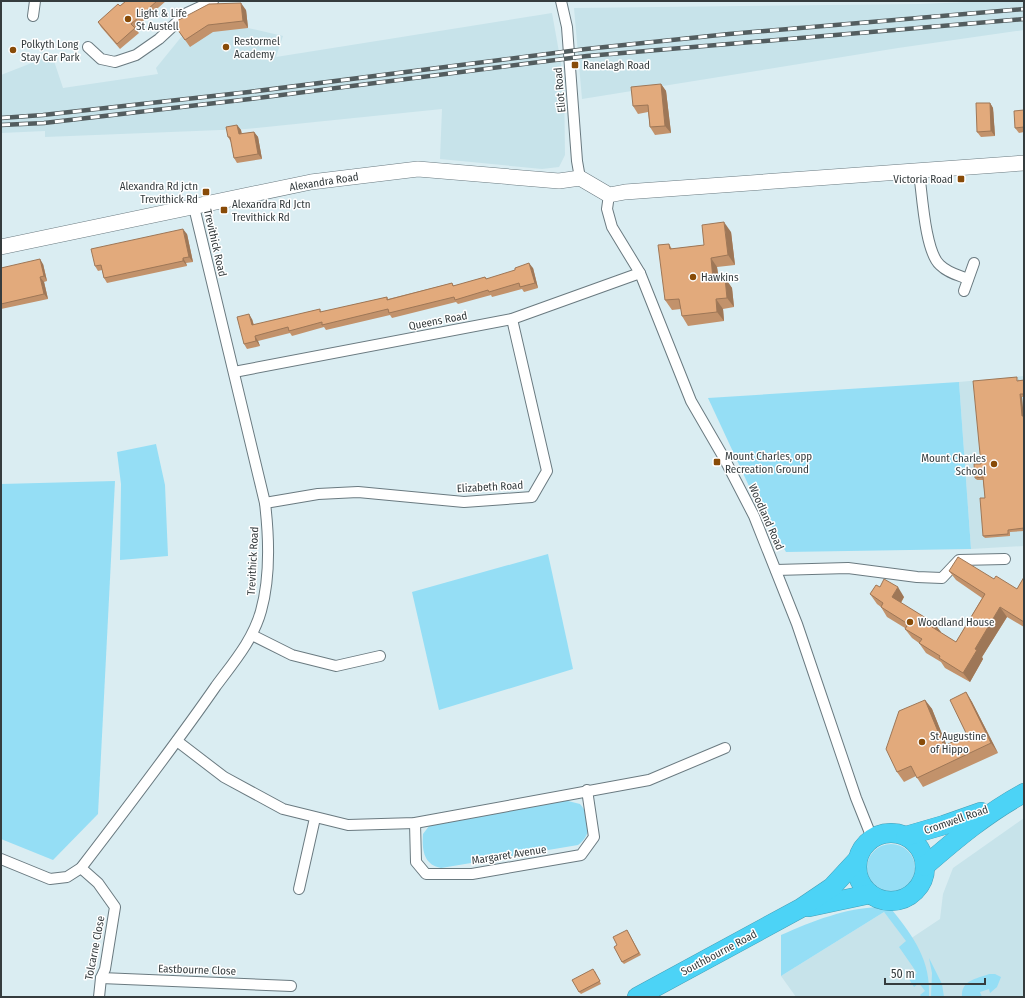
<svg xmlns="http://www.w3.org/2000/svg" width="1025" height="998" font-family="'Fira Sans Condensed',sans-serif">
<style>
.built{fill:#c7e3ea}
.green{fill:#95def5}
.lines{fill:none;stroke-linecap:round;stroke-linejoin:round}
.street-casing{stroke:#6a7a80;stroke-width:12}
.secondary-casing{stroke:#6a7a80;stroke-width:16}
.highway-casing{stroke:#449eb6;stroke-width:20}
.street{stroke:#fff;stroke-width:10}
.secondary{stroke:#fff;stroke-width:15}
.highway{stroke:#4cd3f6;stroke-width:19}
.rail-casing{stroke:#535d5f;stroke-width:4.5}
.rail{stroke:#fff;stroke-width:3;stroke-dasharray:9;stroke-linecap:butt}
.wall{fill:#c2926b}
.shaded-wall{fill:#9e7757}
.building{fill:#e2aa7c;stroke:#9e7757}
.poi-dot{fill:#884b08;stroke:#fff;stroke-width:1.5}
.labels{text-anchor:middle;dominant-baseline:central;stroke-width:3;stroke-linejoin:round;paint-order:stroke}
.poi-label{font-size:11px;fill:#353c3e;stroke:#fff;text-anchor:start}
.street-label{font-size:11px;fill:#353c3e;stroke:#fff}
</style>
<rect width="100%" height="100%" fill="#daedf2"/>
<!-- built -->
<g class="built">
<polygon points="991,1 1024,1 1024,30 898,48 582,99 574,8 920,4"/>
<polygon points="246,10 248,28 283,36 276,57 552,13 564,80 565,155 559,167 542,169 440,159 442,109 246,129 45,137 45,131 1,133 1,75 52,55 63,88 158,74 156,68 182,36 178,30 214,11"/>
<polygon points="1024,376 1024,546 971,549 959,382"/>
<polygon points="1024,818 1024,997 796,997 781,976 884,912 907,941 940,919 943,894 953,868"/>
</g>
<!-- green -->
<g class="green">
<polygon points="959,382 971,549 786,552 748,484 708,398"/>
<polygon points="156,444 165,485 168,556 120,560 121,484 117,452"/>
<polygon points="115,481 98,814 53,860 1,839 1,484"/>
<polygon points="548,554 573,669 439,710 412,592"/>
<path d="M564 800 580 804C592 817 592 835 578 845L441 868C423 865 422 849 423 834L429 826 439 820Z"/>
<circle cx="891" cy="868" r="24"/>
<path d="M880 907 892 910C914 937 931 961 929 997H922L920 995 925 991 919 983 914 987 909 979 917 973 899 947 906 941 884 912 781 976V935C813 921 845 908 880 907Z"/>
<polygon points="929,958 942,984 944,997 931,997 932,973"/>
<path d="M989 974H995L1001 977 997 987 990 993 989 989 980 992 982 997H962C961 980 976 979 989 974Z"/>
</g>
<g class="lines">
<defs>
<g id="street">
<polyline points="561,1 567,27 577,161 580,178"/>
<polyline points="33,16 35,1"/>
<polyline points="88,47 101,59 115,62 136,55 159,39 187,13 213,1"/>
<path d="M919 172C922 193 925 252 940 265 948 273 958 275 968 279"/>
<polyline points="609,195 607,209 612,227 640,273 691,401 724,458 754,516 797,624 856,798 872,838"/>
<polyline points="964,291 974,263"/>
<polyline points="234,372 512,319 640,273"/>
<polyline points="265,503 318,494 358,492 464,502 532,497 547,471 512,319"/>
<polyline points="776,570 848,568 917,577 942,578 959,560 1005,559"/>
<polyline points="252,635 292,655 336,666 380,656"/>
<polyline points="177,741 224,777 283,809 348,825 415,823 649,780 725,748"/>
<polyline points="415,823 416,862 426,874 472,874 581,855 594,837 587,790"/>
<path d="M1 859 50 879 67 877 81 868C127 808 173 748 216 686 233 663 253 640 261 611 270 579 269 537 265 503L194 207"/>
<polyline points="81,868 98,883 115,907 105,969 101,978 99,997"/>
<polyline points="299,889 315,818"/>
<polyline points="101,978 291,986"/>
</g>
<polyline id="secondary" points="1,247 311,182 418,169 559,181 580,178 609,195 625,192 1024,163"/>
<g id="highway">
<circle cx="891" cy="867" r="34"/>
<polyline points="906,836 944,825 981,812"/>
<path d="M925 866C956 839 987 813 1024 793"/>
<polyline points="809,907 870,894"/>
<polyline points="637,997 801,908 832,887 857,860"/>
</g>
</defs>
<!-- street casing -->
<use href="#street" class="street-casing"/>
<!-- secondary casing -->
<use href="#secondary" class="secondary-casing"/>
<!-- highway casing -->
<use href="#highway" class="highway-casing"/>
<!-- street -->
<use href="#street" class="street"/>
<!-- secondary -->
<use href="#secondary" class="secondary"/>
<!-- highway -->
<use href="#highway" class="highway"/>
<defs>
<g id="rail">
<polyline points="1,118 43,115 249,92 586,49 729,34 1024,9"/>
<polyline points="1,125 44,123 250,99 587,56 1024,19"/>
</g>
</defs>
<!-- rail casing -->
<use href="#rail" class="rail-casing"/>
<!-- rail -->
<use href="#rail" class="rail"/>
</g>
<!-- wall -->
<g class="wall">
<polygon points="126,1 166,1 135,28 139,33 120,49 101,27 98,22 120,6"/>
<polygon points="246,10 248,28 213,32 190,47 173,23"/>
<polygon points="661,84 666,91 671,133 655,135 650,127 648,112 638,114 633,106"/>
<polygon points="990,103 993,108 995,136 981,137 977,132"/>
<polygon points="1024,110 1024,132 1019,133 1015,128"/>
<polygon points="237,125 241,130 242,134 254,132 258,137 262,159 237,163 234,158 231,142 228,137"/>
<polygon points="731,232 735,265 717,267 719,279 725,278 732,288 734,307 723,309 724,321 688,326 682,316 681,309 672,310 665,300 669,244 672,249 704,245"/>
<polygon points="187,234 193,262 186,263 187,266 107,283 104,278 102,270 98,271 95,266"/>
<polygon points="43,264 47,281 44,282 48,299 1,309 1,268"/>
<polygon points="533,268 538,288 524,292 522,289 492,297 491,295 458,304 456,302 392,318 390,315 326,330 324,327 292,336 290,333 258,341 260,346 247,349 244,344 252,319 254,325 320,309 321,312 387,297 388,299 452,283 454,286 485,277 487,279"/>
<polygon points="1019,379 1019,381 1024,380 1024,397 1022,397 1023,416 1024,416 1024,531 1010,532 1010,536 985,538 983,536 985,498 983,480 977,480 975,478"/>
<polygon points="949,571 994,579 1017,589 1024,577 1024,627 1007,617 982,657 983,659 970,682 945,668 941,662 926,653 919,643 912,638 905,629 905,628 887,617 881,607 877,604 870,594 880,587 904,597 901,603 934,623 941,633 956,642 982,598 956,580"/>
<polygon points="966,692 972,702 998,753 923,787 916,776 904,782 897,772 925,700 932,709 946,745 967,735"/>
<polygon points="627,930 641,955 624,964 622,962 617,945"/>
<polygon points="595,971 601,984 581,994 579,992"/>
</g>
<!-- shaded-wall -->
<g class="shaded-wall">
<polygon points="241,3 246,10 248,28 243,21"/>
<polygon points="661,84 666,91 671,133 665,126"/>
<polygon points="990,103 993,108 995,136 991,131"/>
<polygon points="237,125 241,130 242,139 239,134"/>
<polygon points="254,132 258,137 262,159 258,154"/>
<polygon points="724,222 731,232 735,265 728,255"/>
<polygon points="183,229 187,234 193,262 189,257"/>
<polygon points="183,258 186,263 187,266 183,261"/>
<polygon points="711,258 717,267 720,289 713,279"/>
<polygon points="40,259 43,264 47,281 44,276"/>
<polygon points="529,263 533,268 538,288 535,283"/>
<polygon points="40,277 44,282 48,299 44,294"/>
<polygon points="725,278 732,288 734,307 727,298"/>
<polygon points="716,299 723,309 724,321 717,312"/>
<polygon points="249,314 252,319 255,330 252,325"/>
<polygon points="255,336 258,341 260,346 256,341"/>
<polygon points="1020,394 1022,397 1024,419 1022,416"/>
<polygon points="898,587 904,597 898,607 892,597"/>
<polygon points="1000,607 1007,617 982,657 983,659 970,682 963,673 975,649"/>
<polygon points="934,623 941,632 938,637 932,627"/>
<polygon points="966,692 972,702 998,753 991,743"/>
<polygon points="925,700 932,709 951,756 944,746"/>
</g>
<!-- building -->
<g class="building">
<polygon points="126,1 157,1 131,24 135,28 117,44 98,22 118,4 120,6"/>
<polygon points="241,3 243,21 208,25 185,40 173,23 209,4"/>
<polygon points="661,84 665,126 650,127 648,105 633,106 631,87"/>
<polygon points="976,103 990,103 991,131 977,132"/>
<polygon points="1024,110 1024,127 1015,128 1014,111"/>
<polygon points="237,125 239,134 254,132 258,154 234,158 230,137 228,137 226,127"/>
<polygon points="724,222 728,255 711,258 713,279 725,278 727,298 716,299 717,312 682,316 679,299 665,300 658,245 669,244 670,249 704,245 702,225"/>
<polygon points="183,229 189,257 183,258 183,261 104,278 101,265 95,266 91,249"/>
<polygon points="40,259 44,276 40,277 44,294 1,304 1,268"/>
<polygon points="529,263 535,283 520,287 519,283 489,292 488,290 455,300 454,297 389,313 388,309 322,325 322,322 289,331 288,327 255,336 256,341 244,344 237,317 249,314 252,325 320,309 320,312 387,297 387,300 452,283 453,286 485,277 486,279 515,270 515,268"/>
<polygon points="1017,377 1017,381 1024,380 1024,394 1020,394 1022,416 1024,416 1024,528 1008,530 1008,534 983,536 980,498 985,498 983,477 975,478 974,464 981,464 973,381"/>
<polygon points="958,557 994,579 996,576 1017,589 1024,577 1024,622 1000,607 975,649 977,650 963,673 939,658 940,656 919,643 922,639 905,629 908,624 881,607 883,603 870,594 876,585 880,587 884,579 898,587 892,597 934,623 932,627 956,642 985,594 949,571"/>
<polygon points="966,692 991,743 917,778 911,766 897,772 886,749 899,711 925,700 944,746 967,735 950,700"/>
<polygon points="627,930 639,953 622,962 614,947 617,945 613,937"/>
<polygon points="593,969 600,981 579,992 572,980"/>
</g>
<!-- markers -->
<g class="poi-dot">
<circle cx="128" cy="19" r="4"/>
<circle cx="226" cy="47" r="4"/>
<circle cx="13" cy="50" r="4"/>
<rect x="571" y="61" width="8" height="8" rx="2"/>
<rect x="957" y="175" width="8" height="8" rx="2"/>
<rect x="202" y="188" width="8" height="8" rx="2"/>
<rect x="220" y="206" width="8" height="8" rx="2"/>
<circle cx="693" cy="277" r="4"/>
<rect x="713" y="458" width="8" height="8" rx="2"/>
<circle cx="994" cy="464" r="4"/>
<circle cx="910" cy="622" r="4"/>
<circle cx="922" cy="742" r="4"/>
</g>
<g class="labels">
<!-- poi labels -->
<g class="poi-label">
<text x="136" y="13">Light &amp; Life<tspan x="136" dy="13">St Austell</tspan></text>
<text x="234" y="41">Restormel<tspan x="234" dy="13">Academy</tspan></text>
<text x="21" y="44">Polkyth Long<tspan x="21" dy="13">Stay Car Park</tspan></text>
<text x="583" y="65">Ranelagh Road</text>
<text x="953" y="179" text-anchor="end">Victoria Road</text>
<text x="198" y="186" text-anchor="end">Alexandra Rd jctn<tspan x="198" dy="13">Trevithick Rd</tspan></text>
<text x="232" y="204">Alexandra Rd Jctn<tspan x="232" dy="13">Trevithick Rd</tspan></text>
<text x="701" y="277">Hawkins</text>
<text x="725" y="456">Mount Charles, opp<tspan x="725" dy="13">Recreation Ground</tspan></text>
<text x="986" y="458" text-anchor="end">Mount Charles<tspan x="986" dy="13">School</tspan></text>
<text x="918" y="622">Woodland House</text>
<text x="930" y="736">St Augustine<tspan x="930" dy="13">of Hippo</tspan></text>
</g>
<!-- street labels -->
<g class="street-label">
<text transform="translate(560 90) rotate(-95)">Eliot Road</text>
<text transform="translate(324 182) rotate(-9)">Alexandra Road</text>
<text transform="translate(215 243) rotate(77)">Trevithick Road</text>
<text transform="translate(438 321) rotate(-11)">Queens Road</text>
<text transform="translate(490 487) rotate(-3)">Elizabeth Road</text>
<text transform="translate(766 517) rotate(66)">Woodland Road</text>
<text transform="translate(253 561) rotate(-87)">Trevithick Road</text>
<text transform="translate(956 820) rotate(-19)">Cromwell Road</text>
<text transform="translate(509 855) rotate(-9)">Margaret Avenue</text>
<text transform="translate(95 948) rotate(-79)">Tolcarne Close</text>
<text transform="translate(719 953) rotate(-28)">Southbourne Road</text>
<text transform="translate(197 970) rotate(2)">Eastbourne Close</text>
</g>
</g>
<!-- border -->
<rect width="1025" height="998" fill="none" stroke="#353c3e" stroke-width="4"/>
<!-- scale -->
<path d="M885 978v6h100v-6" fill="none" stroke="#353c3e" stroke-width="2"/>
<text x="891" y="978" font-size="12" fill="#353c3e" stroke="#ffffff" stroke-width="3" paint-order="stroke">50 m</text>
</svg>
